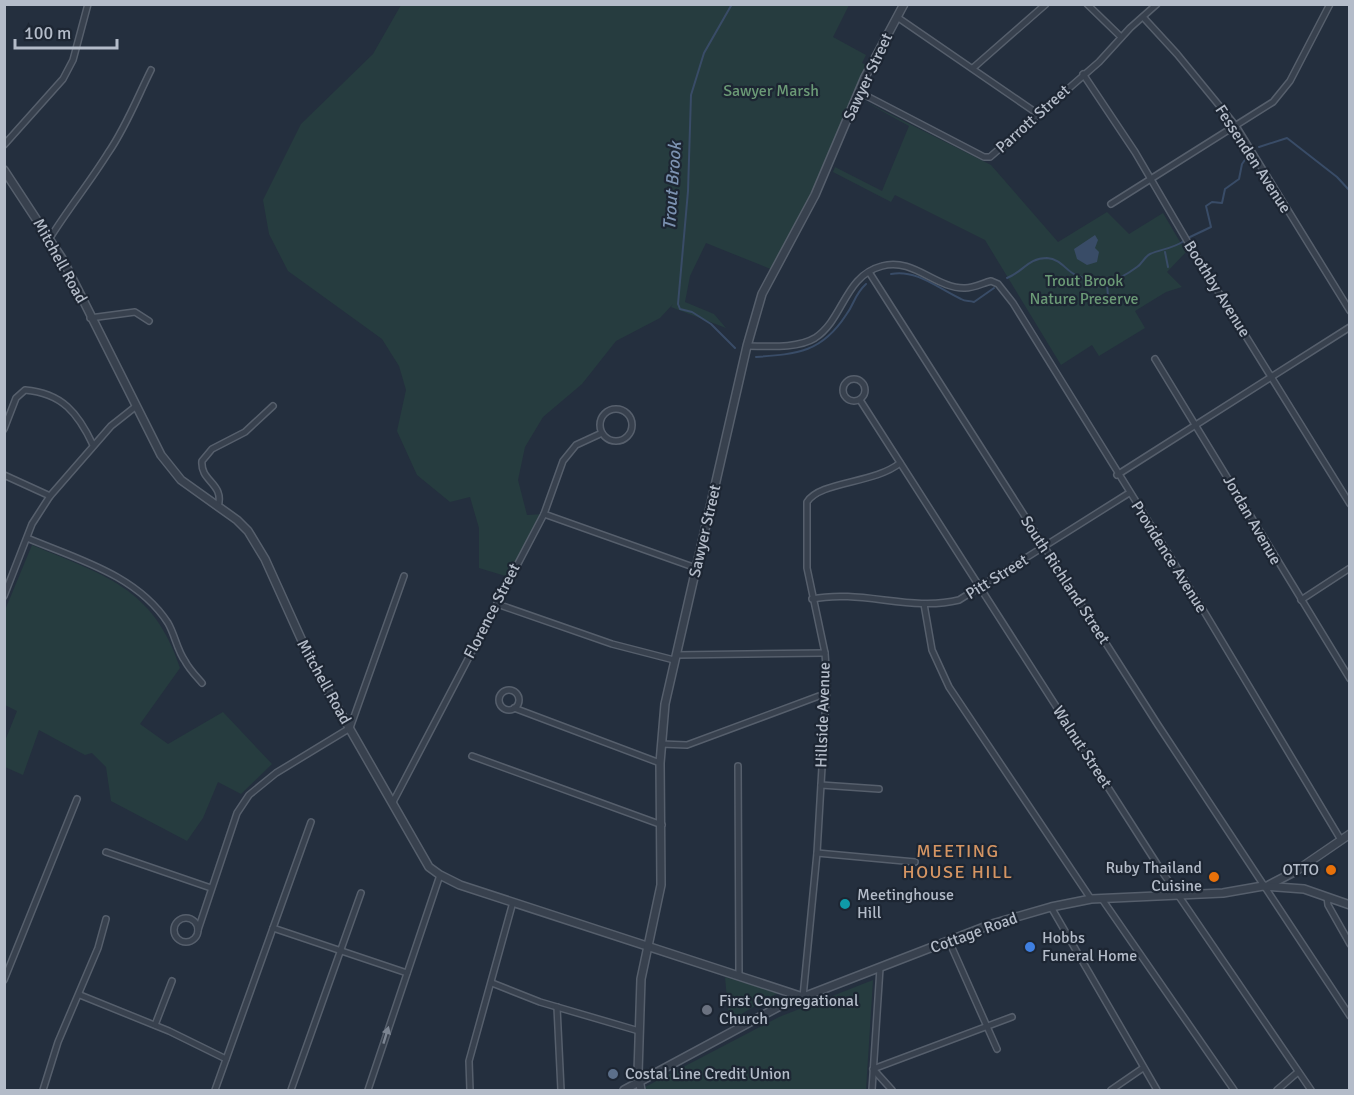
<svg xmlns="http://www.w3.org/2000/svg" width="1354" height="1095" font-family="Signika,sans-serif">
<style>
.green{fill:#263c3f}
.water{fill:#394c67}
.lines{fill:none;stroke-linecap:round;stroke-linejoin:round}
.stream{stroke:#394c67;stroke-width:2}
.minor-casing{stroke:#565f6c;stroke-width:8}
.tertiary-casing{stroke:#565f6c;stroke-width:10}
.minor{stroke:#38414e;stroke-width:5}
.tertiary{stroke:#38414e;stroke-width:7}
.oneway{fill:#7c8592}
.food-dot{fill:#e8710a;stroke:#1d2633;stroke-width:2}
.culture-dot{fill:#0f9aa8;stroke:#1d2633;stroke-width:2}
.shop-dot{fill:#3f7fe0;stroke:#1d2633;stroke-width:2}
.worship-dot{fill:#6b7280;stroke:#1d2633;stroke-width:2}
.service-dot{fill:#5c6f8a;stroke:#1d2633;stroke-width:2}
.labels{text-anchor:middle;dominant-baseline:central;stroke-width:4.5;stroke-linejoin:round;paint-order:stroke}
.street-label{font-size:16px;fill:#b4bcc9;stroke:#1d2633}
.park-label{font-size:16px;fill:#6b9a76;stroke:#1d2633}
.poi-label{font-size:16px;fill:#b4bcc9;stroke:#1d2633;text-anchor:start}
.water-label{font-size:18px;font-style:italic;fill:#7c92b1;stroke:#1d2633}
.neighbourhood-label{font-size:18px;letter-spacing:1.5px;fill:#d59563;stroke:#1d2633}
</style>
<rect width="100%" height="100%" fill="#242f3e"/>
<!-- green -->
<g class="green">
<polygon points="401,5 849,5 833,37 866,55 862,63 870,66 827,168 773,270 706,243 690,276 685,302 714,314 726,328 671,307 673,304 660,318 616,341 582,384 543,417 525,447 518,480 527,515 544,514 509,577 479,568 479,528 470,497 450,502 417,475 397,431 406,390 399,366 382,339 288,271 269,234 263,200 301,124 373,54"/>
<polygon points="862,100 991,165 1058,242 1107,212 1129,234 1163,213 1186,252 1167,272 1182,287 1166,292 1135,311 1145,328 1099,356 1092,345 1061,365 985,240 895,195 891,202 833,172 835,167 882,191 909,126"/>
<path d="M32 545C103 575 154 587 180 668L140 724 168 744 223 712 272 764 241 794 218 782 203 818 187 841 111 801 106 767 92 753 85 755 39 730 23 775 5 767V741L17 711 5 705V610Z"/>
<polygon points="725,977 778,993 729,1021"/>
<polygon points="873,980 866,1090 647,1090 645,1087 779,1017"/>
</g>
<!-- water -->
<polygon class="water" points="1095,235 1098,240 1095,248 1099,252 1097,262 1087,265 1077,259 1074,249"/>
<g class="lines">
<!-- stream -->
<g class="stream">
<polyline points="732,4 704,53 691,95 688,191 678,304 680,309 692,312 711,324 735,348"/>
<polyline points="1259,147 1287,138 1337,177 1350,191"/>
<polyline points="1190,237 1211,227 1206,206 1212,202 1222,203 1225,189 1239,179 1242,164 1247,157"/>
<polyline points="1165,252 1168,267"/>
<path d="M891 274C917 269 939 289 961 299 966 302 969 300 974 302L994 288"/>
<path d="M1007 278C1023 272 1028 258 1047 258 1062 259 1066 272 1078 276 1104 285 1114 284 1137 267 1142 264 1144 257 1150 254 1161 249 1172 249 1184 241"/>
<polyline points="1107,284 1108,296"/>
<path d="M756 357C798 354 822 352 846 315 855 303 854 295 866 284"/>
</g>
<defs>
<g id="minor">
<polyline points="1087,4 1121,37"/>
<polyline points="897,17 1038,114"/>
<polyline points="1143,17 1177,54 1236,126 1350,311"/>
<polyline points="973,68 1046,4"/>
<polyline points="1083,74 1135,152 1193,251 1350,504"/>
<polyline points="859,92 984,157 990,157 1099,62 1130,28 1157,4"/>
<polyline points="4,145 63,79 73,60 88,4"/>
<polyline points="1111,204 1273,102 1290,81 1330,4"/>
<path d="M50 238C68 209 90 182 108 153 126 127 137 98 151 70"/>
<polyline points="869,272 1158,725 1350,1016"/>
<polyline points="90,318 135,312 149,321"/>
<path d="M747 346C766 346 797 349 815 338 844 319 844 276 882 266 913 257 936 289 965 288 974 288 983 283 991 281L998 284 1013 303 1202 608 1341 840"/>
<polyline points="1155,359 1350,679"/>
<circle cx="854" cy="390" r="11"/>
<polyline points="860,400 1159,867 1311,1090"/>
<circle cx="616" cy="425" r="16"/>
<path d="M4 429 16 398 25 390C62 393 78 413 93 445"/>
<polyline points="4,475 50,496"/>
<polyline points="1117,475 1350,327"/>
<path d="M218 507C225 483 200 482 202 461L212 449 245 432 273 406"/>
<polyline points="544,514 696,568"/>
<path d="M27 538C77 559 137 575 168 623 175 635 177 650 185 661 189 669 196 676 202 683"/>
<polyline points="4,596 32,524 50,496 111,426 135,407"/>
<path d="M812 599C861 589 911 612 959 600L1129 493"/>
<polyline points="1301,600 1350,568"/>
<polyline points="497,604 612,644 674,660"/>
<polyline points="924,604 932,650 949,687 1091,899"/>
<polyline points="676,655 825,653"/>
<circle cx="509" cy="700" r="10"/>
<polyline points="514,708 660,763"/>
<polyline points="661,744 687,745 827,693"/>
<polyline points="472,756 662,825"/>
<polyline points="738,766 739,976"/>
<polyline points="821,785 879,789"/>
<polyline points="393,802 544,514 563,461 576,445 602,433"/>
<polyline points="106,852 211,888"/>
<polyline points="817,853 915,862"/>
<polyline points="1327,897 1328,905 1350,944"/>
<polyline points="1102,899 1234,1090"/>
<polyline points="1051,907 1157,1090"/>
<circle cx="186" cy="930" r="12"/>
<polyline points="273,928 407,973"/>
<polyline points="198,930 237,813 249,795 276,773 350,728 404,576"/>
<polyline points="949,941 997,1049"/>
<polyline points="4,980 77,799"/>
<polyline points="492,983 540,1002 639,1031"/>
<polyline points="80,995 169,1031 226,1059"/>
<path d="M803 997 817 853 827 681 825 653 807 568V502C820 481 874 484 900 463"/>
<polyline points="557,1007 561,1090"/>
<polyline points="155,1025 172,981"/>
<polyline points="43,1090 58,1042 98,948 106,919"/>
<polyline points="215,1090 311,822"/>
<polyline points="291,1090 361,893"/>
<polyline points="368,1090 440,875"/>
<polyline points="470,1090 469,1061 513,902"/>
<polyline points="872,1090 880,968"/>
<polyline points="892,1090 873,1069 1012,1017"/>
<polyline points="1111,1090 1143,1068"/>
<polyline points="1277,1090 1298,1072"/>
</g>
<g id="tertiary">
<polyline points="4,170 63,260 161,455 181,480 237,520 248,531 265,559 312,663 429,867 440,875 460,885 803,997"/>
<polyline points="1269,885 1296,871 1350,834"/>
<polyline points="624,1090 780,1006 992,924 1051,907 1091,899 1223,893 1263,886 1304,889 1350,905"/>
<polyline points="641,1090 638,1073 641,979 661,885 660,763 665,704 747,346 762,294 815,195 865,77 904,4"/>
</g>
</defs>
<!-- minor casing -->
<use href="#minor" class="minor-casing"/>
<!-- tertiary casing -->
<use href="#tertiary" class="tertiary-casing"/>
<!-- minor -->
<use href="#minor" class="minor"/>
<!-- tertiary -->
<use href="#tertiary" class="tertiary"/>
</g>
<!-- one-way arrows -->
<defs><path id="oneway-solid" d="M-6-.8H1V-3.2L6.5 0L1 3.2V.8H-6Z" transform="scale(1.5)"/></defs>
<use class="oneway" href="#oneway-solid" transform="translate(386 1035) rotate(-73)"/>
<!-- markers -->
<g class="food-dot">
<circle cx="1331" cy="870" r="6"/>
<circle cx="1214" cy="877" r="6"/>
</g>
<circle class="culture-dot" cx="845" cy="904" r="6"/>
<circle class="shop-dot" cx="1030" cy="947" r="6"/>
<circle class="worship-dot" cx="707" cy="1010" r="6"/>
<circle class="service-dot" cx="613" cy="1074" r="6"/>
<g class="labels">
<!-- street labels -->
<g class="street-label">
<text transform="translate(868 77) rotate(-65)">Sawyer Street</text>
<text transform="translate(1033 119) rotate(-42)">Parrott Street</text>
<text transform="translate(1253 159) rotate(57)">Fessenden Avenue</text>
<text transform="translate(60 261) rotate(61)">Mitchell Road</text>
<text transform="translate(1217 289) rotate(58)">Boothby Avenue</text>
<text transform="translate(1252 520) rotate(60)">Jordan Avenue</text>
<text transform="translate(705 531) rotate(-77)">Sawyer Street</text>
<text transform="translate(1169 557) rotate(58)">Providence Avenue</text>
<text transform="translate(997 577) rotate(-32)">Pitt Street</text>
<text transform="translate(1065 580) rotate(57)">South Richland Street</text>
<text transform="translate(492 611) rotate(-63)">Florence Street</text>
<text transform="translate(324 682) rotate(61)">Mitchell Road</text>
<text transform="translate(823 715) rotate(-88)">Hillside Avenue</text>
<text transform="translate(1082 747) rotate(57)">Walnut Street</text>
<text transform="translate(974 933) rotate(-20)">Cottage Road</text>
</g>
<!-- park labels -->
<g class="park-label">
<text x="771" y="91">Sawyer Marsh</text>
<text x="1084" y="281">Trout Brook<tspan x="1084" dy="18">Nature Preserve</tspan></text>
</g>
<!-- poi labels -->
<g class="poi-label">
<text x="1202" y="868" text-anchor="end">Ruby Thailand<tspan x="1202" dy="18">Cuisine</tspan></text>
<text x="1319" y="870" text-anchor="end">OTTO</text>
<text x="857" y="895">Meetinghouse<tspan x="857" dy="18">Hill</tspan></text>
<text x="1042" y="938">Hobbs<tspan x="1042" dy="18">Funeral Home</tspan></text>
<text x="719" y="1001">First Congregational<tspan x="719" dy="18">Church</tspan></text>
<text x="625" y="1074">Costal Line Credit Union</text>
</g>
<!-- water labels -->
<g class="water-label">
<text transform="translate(672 186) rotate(-86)">Trout Brook</text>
</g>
<!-- neighbourhood labels -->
<g class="neighbourhood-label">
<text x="958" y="851">MEETING<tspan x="958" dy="21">HOUSE HILL</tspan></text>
</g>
</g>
<!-- border -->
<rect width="1354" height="1095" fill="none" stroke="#b4bcc9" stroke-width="12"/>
<!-- scale -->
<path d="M15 39v9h102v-9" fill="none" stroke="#b4bcc9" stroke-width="3"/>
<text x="24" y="39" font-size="18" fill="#b4bcc9" stroke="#1d2633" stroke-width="4.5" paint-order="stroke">100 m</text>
</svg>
